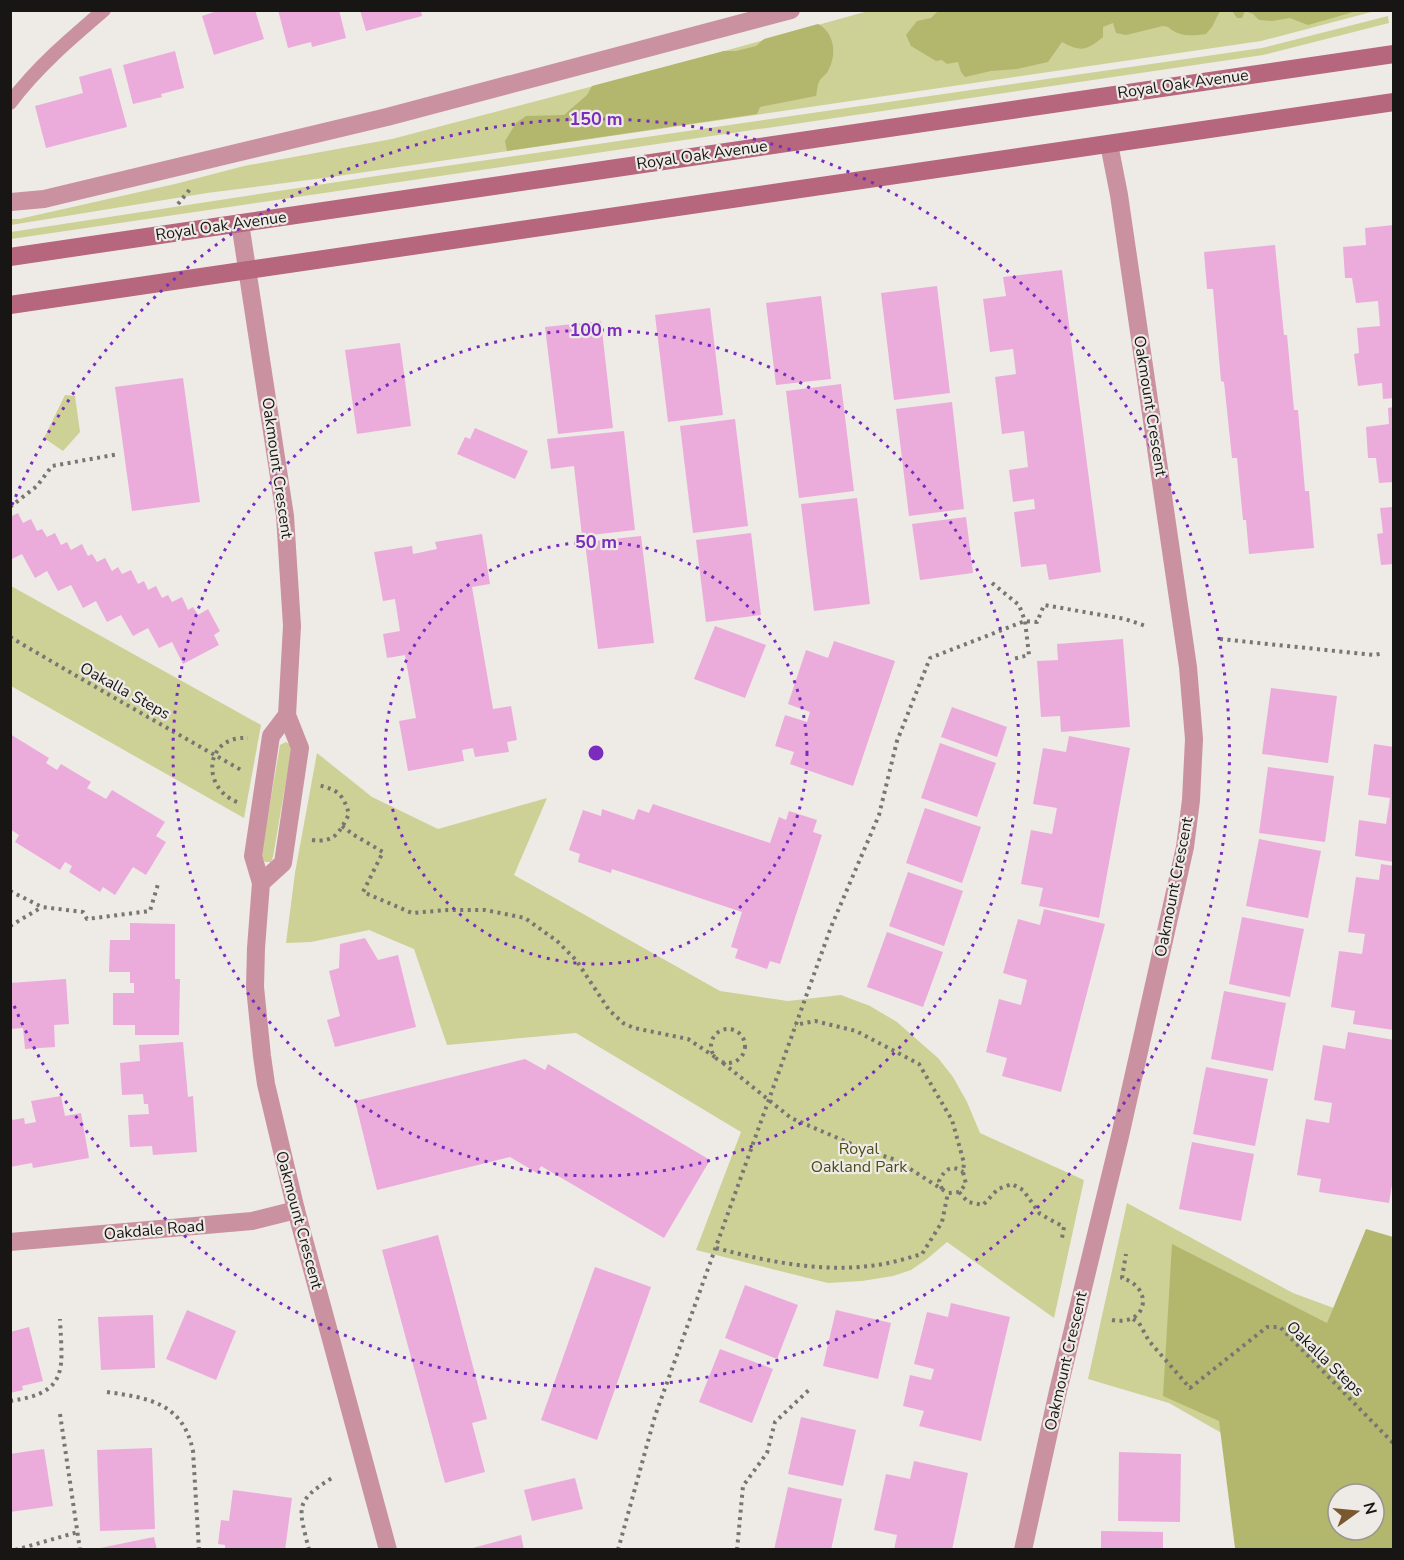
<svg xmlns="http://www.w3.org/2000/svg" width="1404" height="1560" font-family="'Nunito Sans',sans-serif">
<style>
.green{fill:#cdd195}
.forest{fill:#b3b76d;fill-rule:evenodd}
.building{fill:#ebacdc}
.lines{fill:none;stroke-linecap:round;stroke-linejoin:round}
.path{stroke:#787673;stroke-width:4;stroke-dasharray:3 4.5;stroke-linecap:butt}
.service{stroke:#ca92a1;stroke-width:14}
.minor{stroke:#ca92a1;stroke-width:18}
.secondary{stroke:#b6667d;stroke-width:18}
.ring{fill:none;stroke:#7b2cbf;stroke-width:3;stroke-dasharray:3 6}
.labels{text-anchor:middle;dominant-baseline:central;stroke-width:4.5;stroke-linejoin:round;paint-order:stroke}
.street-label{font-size:16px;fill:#171614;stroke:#eeeae6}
.park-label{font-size:16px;fill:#4d4e17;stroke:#eeeae6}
.centre{fill:#7b2cbf;stroke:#eeeae6;stroke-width:3}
.ring-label{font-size:18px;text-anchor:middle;font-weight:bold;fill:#7b2cbf;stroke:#eeeae6;stroke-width:4.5;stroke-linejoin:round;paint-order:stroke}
</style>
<rect width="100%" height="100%" fill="#eeeae6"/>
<!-- green -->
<g class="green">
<polygon points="868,11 1375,11 1261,41 331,177 207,193 11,225 11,219 19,219 175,184 244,166 392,139 685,62"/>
<polygon points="1388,16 1389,23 1263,55 11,239 11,232 383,175 1262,48"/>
<polygon points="65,395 75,396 80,432 63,451 44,438"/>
<polygon points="11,586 261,725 244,818 11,686"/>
<polygon points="286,742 292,746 273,857 271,862 265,862 261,856 280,745"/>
<polygon points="317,753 372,797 438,829 547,798 514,875 720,991 788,1001 841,995 870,1006 897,1022 938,1058 953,1077 967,1102 980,1133 1084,1180 1054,1318 947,1242 927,1259 911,1270 893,1276 862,1281 828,1283 696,1250 741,1132 576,1033 447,1045 414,949 369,930 311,942 286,943 295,873"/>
<polygon points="1127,1203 1293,1293 1350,1314 1393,1301 1374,1530 1374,1494 1338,1494 1225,1435 1169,1403 1088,1379"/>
</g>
<!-- forest -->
<g class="forest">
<path d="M938 11V10L1220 11 1212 27 1206 34C1191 36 1179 37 1168 27L1163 26 1126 35 1116 33 1113 23 1103 27V37C1086 51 1081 52 1062 42L1048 62 1017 69 991 71 965 77 961 72 958 62 947 64 942 60 936 61 911 46 906 35 917 21 931 18Z"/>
<polygon points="1232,11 1357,11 1308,25 1290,18 1272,21 1259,20 1253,14 1245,11 1242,18 1237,18"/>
<path d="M818 24C835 33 837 55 828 71 826 75 821 77 819 82 817 86 817 92 816 96L760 107 757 114 507 151 505 141 516 123 526 116 564 115 587 95 592 86 724 51H736L756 46 764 39Z"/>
<path d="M1366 1229 1393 1237V1549L1235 1548 1219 1421 1163 1396 1172 1244 1327 1323ZM1338 1494H1374V1530H1338Z"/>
</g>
<!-- building -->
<g class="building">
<polygon points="220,10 255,10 264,39 214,55 202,16"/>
<polygon points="278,10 339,10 346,38 312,47 311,42 288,48"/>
<polygon points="360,10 421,10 422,16 366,31"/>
<polygon points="175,51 184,88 161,94 162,97 133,104 123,65"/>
<polygon points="111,68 127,127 46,148 35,106 83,93 79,77"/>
<polygon points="1394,225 1394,398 1383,399 1382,383 1358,386 1354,354 1359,353 1357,328 1380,326 1378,301 1356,303 1352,278 1345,278 1343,247 1366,245 1365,228"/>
<polygon points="1275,245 1284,335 1287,335 1294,410 1298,410 1305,491 1309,491 1314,548 1249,554 1246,520 1243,520 1237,458 1232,458 1224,382 1221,381 1213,289 1207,289 1204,252"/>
<polygon points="1062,270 1101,572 1049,580 1046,564 1021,567 1014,512 1035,509 1034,499 1013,502 1009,470 1028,467 1024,431 1002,434 995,377 1016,374 1013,349 990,352 983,299 1006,296 1003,277"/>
<polygon points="937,286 950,393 894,400 881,293"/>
<polygon points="821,296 831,379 776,385 766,303"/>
<polygon points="710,308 723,415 668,422 655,315"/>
<polygon points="601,321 613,428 558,434 545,327"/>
<polygon points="400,343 411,426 357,434 345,350"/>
<polygon points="183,378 200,502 132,511 115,387"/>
<polygon points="841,384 854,491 799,498 786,391"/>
<polygon points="952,402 964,509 909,516 896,409"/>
<polygon points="1394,407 1394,482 1379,483 1376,458 1368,458 1366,427 1389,424 1388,408"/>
<polygon points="735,419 748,526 693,533 680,426"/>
<polygon points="475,428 528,451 515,479 457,454 465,437 470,439"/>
<polygon points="624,431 635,530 582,536 574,466 551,469 547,439"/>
<polygon points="857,498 870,604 814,611 801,504"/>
<polygon points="1394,507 1394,564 1381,565 1377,534 1383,533 1380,508"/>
<polygon points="18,513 23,523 31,519 37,531 42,529 47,537 55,533 61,545 67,542 71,550 82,544 88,556 92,554 97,562 105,558 112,571 118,567 122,574 131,570 138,584 144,581 148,590 156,586 162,598 168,595 172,602 182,597 188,610 193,607 198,615 208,609 220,631 214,635 219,645 183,664 172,642 159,648 148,628 133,636 121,615 107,622 96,601 83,608 71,585 58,591 47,571 35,578 22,554 10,560 10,517"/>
<polygon points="966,517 973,573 920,580 912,524"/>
<polygon points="751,533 761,615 706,622 696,540"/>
<polygon points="482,534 490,584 472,587 493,709 511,706 517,740 507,742 509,752 475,757 473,748 462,750 464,761 408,771 399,721 416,718 405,655 387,658 383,634 400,631 395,599 383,601 374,552 412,546 413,554 437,549 435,542"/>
<polygon points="641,536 654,643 598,649 585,542"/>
<polygon points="715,626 766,645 745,698 694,679"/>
<polygon points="1123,639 1130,727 1061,732 1060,716 1041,717 1037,661 1058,660 1057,644"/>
<polygon points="834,641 895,661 853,786 790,764 794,752 775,746 785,715 807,722 810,712 788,704 806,650 828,658"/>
<polygon points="1271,688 1337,696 1328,763 1262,754"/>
<polygon points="952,707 1007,727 997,757 941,737"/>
<polygon points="10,734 49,758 46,763 57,770 61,764 91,782 87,788 106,799 112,790 165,822 156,836 166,842 146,875 133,867 115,895 103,887 100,892 69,872 72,866 65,862 60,870 15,842 19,835 10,829"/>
<polygon points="1069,736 1130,748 1099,918 1039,906 1043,888 1021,884 1031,830 1052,834 1057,808 1033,804 1043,748 1066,752"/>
<polygon points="940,743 996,763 977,817 921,798"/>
<polygon points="1374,744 1394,747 1394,862 1355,856 1359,820 1386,824 1390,798 1368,795"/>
<polygon points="1268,767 1334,776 1325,842 1259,833"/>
<polygon points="653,804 770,843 779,817 786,820 789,811 817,820 813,832 822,835 780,964 770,961 767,969 735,958 738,949 731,947 742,912 612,869 611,873 578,862 580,854 569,850 583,810 601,816 602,809 634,820 638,809 649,813"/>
<polygon points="925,808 981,827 962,883 906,863"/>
<polygon points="1259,839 1321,851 1308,918 1246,906"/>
<polygon points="1381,864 1394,866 1394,1030 1353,1024 1355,1011 1331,1007 1339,951 1362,954 1365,934 1348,932 1356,877 1379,880"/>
<polygon points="908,872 963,891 944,946 889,926"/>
<polygon points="1044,909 1105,924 1061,1092 1002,1076 1007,1058 986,1052 999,999 1021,1005 1027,980 1003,973 1018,919 1040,925"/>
<polygon points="1242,917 1304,929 1290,997 1229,984"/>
<polygon points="130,923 175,924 175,979 180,979 179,1035 135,1035 135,1025 113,1025 113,993 134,993 134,983 130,983 130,972 109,972 110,940 130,940"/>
<polygon points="887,932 943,952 923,1007 867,987"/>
<polygon points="365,938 378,960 398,955 416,1027 335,1047 327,1020 340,1016 329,971 339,968 340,944"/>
<polygon points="66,979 69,1024 54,1025 55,1047 25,1049 23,1028 10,1029 10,983"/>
<polygon points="1224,991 1286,1003 1273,1071 1211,1059"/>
<polygon points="1348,1032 1394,1040 1394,1173 1389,1203 1319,1192 1321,1179 1297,1175 1306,1119 1329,1123 1332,1103 1314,1100 1323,1045 1345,1049"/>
<polygon points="183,1042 188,1097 193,1096 197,1152 153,1155 152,1146 130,1147 128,1115 149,1114 148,1104 144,1104 143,1094 122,1095 120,1063 140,1061 139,1045"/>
<polygon points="525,1059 545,1070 548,1064 710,1160 664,1238 541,1166 537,1173 510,1157 377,1190 355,1101"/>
<polygon points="1206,1067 1268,1079 1255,1146 1193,1134"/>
<polygon points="61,1096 65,1116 81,1113 89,1158 33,1168 32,1163 10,1167 10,1115 13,1120 24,1118 25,1124 36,1122 31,1101"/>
<polygon points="1192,1142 1254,1154 1241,1221 1179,1209"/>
<polygon points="438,1235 487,1419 472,1423 485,1472 445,1483 382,1250"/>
<polygon points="595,1267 651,1287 597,1440 541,1420"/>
<polygon points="745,1285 798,1305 777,1359 725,1338"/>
<polygon points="951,1303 1010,1317 981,1441 919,1426 924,1411 903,1406 910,1375 931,1380 934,1369 914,1364 927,1312 948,1317"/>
<polygon points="187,1310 236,1331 216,1380 166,1359"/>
<polygon points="836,1310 891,1323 878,1379 823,1366"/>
<polygon points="153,1315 155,1368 101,1370 98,1317"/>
<polygon points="29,1327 43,1381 22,1386 23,1390 10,1393 10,1332"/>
<polygon points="720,1349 773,1369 752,1423 699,1402"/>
<polygon points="801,1417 856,1430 843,1486 788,1474"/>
<polygon points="152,1448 155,1529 100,1531 97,1450"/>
<polygon points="44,1449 53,1506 10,1512 10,1454"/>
<polygon points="1119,1452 1181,1454 1180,1522 1118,1521"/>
<polygon points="914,1461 968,1473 952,1550 894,1550 897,1535 874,1530 886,1474 910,1479"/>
<polygon points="575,1478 583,1509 532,1521 524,1490"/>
<polygon points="788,1487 842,1499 831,1550 774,1550"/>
<polygon points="233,1490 292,1498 285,1550 225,1550 225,1545 218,1544 221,1520 229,1521"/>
<polygon points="1101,1531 1163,1532 1163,1550 1101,1550"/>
<polygon points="521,1535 524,1550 469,1550 469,1549"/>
<polygon points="154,1537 157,1550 100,1550 100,1548"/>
</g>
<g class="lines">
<!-- path -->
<g class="path">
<polyline points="178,204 191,188"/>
<polyline points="10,507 37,486 52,466 119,454"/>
<polyline points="992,583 1019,605 1025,621 1029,655 1013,659"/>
<path d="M10 637C88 683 165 727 243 771"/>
<polyline points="1220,639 1374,655 1384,653"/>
<path d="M237 802C200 787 205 735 248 738"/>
<polyline points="342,826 354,835 383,852 363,892 412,913 448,910 485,910 525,918 557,941 576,960 609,1010 623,1023 634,1028 688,1039 715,1057"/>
<path d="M312 840C335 843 339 833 349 814 343 794 338 790 318 785"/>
<polyline points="10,891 42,907 83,912 87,919 150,911 158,884"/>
<polyline points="10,926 42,907"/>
<circle cx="728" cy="1046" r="17"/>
<polyline points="723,1063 791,1118 868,1151 896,1160 948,1193"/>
<path d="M942 1189 939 1181C945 1169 951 1164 963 1172"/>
<polyline points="959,1192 968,1202 983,1205 998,1189 1012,1184 1023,1190 1040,1214 1064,1227 1062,1238"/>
<path d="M716 1248C769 1262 823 1273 877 1265 892 1263 908 1258 922 1254L942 1222 948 1193 959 1192 966 1184 963 1172 964 1163 952 1120 919 1064 856 1031 815 1021 795 1025"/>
<polyline points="1133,1319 1139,1323 1149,1341 1190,1388 1267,1327 1280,1327 1394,1444"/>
<path d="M1112 1320C1147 1327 1155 1288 1122 1278L1126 1254"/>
<path d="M107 1392C149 1398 183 1403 193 1451L199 1550"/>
<path d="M10 1401C70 1393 62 1368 60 1319"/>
<polyline points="60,1414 80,1550"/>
<polyline points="15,1550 78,1532"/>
<path d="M309 1550C299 1508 293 1502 332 1478"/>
<polyline points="618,1550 655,1416 831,927 879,815 897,741 930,658 1025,621 1037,622 1044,605 1125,619 1146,626"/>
<polyline points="737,1550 743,1486 767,1453 775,1422 811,1388"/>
</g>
<!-- service -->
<path class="service" d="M10 103C37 67 70 39 104 10"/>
<!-- minor -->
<g class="minor">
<polyline points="11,202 44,199 387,117 791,10"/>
<polyline points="240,223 285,516 292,626 287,715 300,748 283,863 261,883"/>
<polyline points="287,715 271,736 253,856 261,883 256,948 255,987 262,1056 266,1084 296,1210 388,1550"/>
<polyline points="10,1242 252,1221 296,1210"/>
<polyline points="1023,1550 1058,1391 1120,1136 1185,847 1191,800 1194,739 1188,667 1119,195 1109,144"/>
</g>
<!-- secondary -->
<g class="secondary">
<polyline points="10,257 1394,54"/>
<polyline points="10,305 1394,102"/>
</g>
</g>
<!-- distance rings -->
<g class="ring">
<circle cx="596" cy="753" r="211"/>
<circle cx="596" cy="753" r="423"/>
<path d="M12 505A634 634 0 1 1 12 1001"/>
</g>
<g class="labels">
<!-- street labels -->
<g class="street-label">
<text transform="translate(1183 84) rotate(-8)">Royal Oak Avenue</text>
<text transform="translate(702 155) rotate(-8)">Royal Oak Avenue</text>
<text transform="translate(221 226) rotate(-8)">Royal Oak Avenue</text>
<text transform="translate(1150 406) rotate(81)">Oakmount Crescent</text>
<text transform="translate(277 468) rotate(82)">Oakmount Crescent</text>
<text transform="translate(125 691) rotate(29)">Oakalla Steps</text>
<text transform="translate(1174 887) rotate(-79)">Oakmount Crescent</text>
<text transform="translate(299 1220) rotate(75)">Oakmount Crescent</text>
<text transform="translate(154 1230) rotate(-5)">Oakdale Road</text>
<text transform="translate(1325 1359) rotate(44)">Oakalla Steps</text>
<text transform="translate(1066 1361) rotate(-77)">Oakmount Crescent</text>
</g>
<!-- park labels -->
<g class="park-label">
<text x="859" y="1149">Royal<tspan x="859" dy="18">Oakland Park</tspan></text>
</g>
</g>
<circle cx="596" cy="753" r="9" class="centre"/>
<g class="ring-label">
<text x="596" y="125">150 m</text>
<text x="596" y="336">100 m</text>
<text x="596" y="548">50 m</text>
</g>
<!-- border -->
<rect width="1404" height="1560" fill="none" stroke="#171614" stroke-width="24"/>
<!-- north arrow -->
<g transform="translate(1356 1512) rotate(75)"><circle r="28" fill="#eeeae6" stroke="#989592" stroke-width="1.5"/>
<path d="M0-4.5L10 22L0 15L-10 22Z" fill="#79572f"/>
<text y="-9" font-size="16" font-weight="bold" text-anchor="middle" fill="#171614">N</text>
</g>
</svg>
